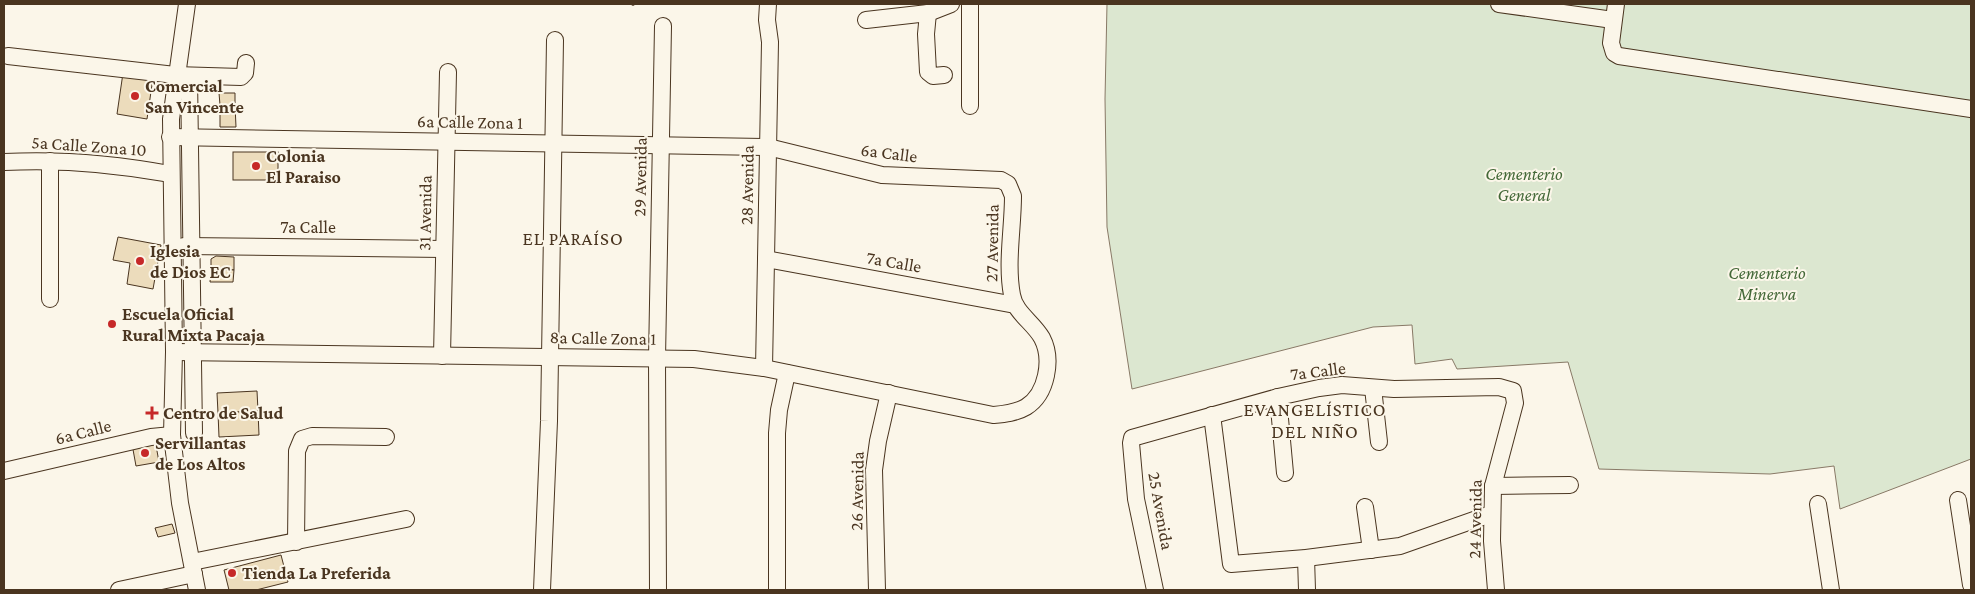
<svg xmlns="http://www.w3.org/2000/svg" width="1975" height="594" font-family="'Crimson Pro',serif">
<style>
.green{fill:#dce7d0;stroke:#887966}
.building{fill:#ecdcbc;stroke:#4a3520}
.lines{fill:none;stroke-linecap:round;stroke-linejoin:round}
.minor-casing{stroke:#4a3520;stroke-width:18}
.path{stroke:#7f6f5c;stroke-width:2.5;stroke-dasharray:4 2.5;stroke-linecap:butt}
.minor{stroke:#fbf6e9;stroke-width:16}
.poi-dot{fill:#c62828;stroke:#fbf6e9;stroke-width:2}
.labels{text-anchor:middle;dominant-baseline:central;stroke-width:4;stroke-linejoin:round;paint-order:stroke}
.poi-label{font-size:18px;font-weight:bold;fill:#4a3520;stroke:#fbf6e9;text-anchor:start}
.street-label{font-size:18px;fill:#4a3520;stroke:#fbf6e9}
.park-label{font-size:18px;font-style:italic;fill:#436837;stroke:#fbf6e9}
.neighbourhood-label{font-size:19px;letter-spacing:1px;fill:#4a3520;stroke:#fbf6e9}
</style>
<rect width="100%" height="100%" fill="#fbf6e9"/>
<!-- green -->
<polygon class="green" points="1107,4 1971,4 1971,459 1840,509 1834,466 1770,474 1599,469 1568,362 1457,369 1452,359 1415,364 1412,325 1373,327 1132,389 1107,227 1105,99"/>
<!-- building -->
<g class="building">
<polygon points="123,73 153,78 147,119 117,114"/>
<polygon points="219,93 235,93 235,105 220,105"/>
<polygon points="220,105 235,105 236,127 220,127"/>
<rect x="233" y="152" width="45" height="28"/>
<polygon points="118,237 161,245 153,289 127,284 130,263 113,260"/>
<polygon points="216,256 234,257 234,270 211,269 211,259"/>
<polygon points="211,269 234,270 233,282 210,282"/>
<polygon points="257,391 258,411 218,413 217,393"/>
<polygon points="258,411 259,435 219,437 218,413"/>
<polygon points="155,440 159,462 136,466 132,444"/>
<polygon points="172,524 175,533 158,537 155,528"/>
<polygon points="281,555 288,582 256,590 229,590 224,570"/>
</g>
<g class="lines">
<defs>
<g id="minor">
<polyline points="187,4 171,119 174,352 172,435 180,503 197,590"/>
<polyline points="1499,4 1613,20"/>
<polyline points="1616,4 1611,43 1614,53 1619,56 1971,109"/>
<polyline points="928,13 926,34 928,72 933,76 944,75"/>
<polyline points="866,20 928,13 951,4"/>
<polyline points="8,56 175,75 241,77 245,73 246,63"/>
<polyline points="189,76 194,433"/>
<polyline points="970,106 970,4"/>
<path d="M170 137 768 147 882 175 1001 180 1008 184 1013 196C1013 228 1006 263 1012 295 1015 313 1033 322 1042 338 1053 359 1047 394 1026 407 1016 413 1004 414 993 415L764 368 694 359 174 352"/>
<path d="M4 162C60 159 116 164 170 174"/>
<polyline points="184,246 444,249"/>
<polyline points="766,259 1015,305"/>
<polyline points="50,299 50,161"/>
<polyline points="442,356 448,72"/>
<polyline points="764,368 770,42 767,20 768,4"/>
<polyline points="1373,388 1379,442"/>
<polyline points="1278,397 1285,473"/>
<polyline points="1212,415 1231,564 1306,558 1400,546 1491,514"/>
<polyline points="4,471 151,437 172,435"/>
<polyline points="1493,486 1570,485"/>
<polyline points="1958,500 1971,585"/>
<polyline points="1818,504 1831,590"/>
<polyline points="1365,507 1371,550"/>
<polyline points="296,542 297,451 302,439 312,436 386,437"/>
<polyline points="1306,558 1307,590"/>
<polyline points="192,562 406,519"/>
<polyline points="119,590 194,574"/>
<polyline points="542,590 549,421 555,40"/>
<polyline points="658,590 657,359 663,26"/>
<polyline points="777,590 777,433 779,410 787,373"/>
<polyline points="877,590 874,470 878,441 889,393"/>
<polyline points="1155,590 1136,499 1131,443 1132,438 1278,397 1319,388 1342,385 1394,389 1499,387 1513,391 1515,403 1493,486 1492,541 1496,590"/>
</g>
</defs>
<!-- minor casing -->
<use href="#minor" class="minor-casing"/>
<!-- path -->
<polyline class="path" points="633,6 633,4"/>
<!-- minor -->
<use href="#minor" class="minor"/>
</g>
<!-- markers -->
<g class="poi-dot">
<circle cx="135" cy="96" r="5"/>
<circle cx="256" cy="166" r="5"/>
<circle cx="140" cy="261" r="5"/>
<circle cx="112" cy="324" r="5"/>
<path d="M149.5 405.5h5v5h5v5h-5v5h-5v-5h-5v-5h5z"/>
<circle cx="145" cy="453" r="5"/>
<circle cx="232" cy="573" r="5"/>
</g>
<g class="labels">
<!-- poi labels -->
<g class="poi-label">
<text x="145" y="86">Comercial<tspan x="145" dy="21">San Vincente</tspan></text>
<text x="266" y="156">Colonia<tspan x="266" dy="21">El Paraiso</tspan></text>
<text x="150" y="251">Iglesia<tspan x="150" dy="21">de Dios EC</tspan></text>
<text x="122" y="314">Escuela Oficial<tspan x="122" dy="21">Rural Mixta Pacaja</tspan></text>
<text x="163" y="413">Centro de Salud</text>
<text x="155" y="443">Servillantas<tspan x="155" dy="21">de Los Altos</tspan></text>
<text x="242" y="573">Tienda La Preferida</text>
</g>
<!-- street labels -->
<g class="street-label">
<text transform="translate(470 122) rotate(1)">6a Calle Zona 1</text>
<text transform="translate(89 146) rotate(4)">5a Calle Zona 10</text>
<text transform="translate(889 153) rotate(7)">6a Calle</text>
<text transform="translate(640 177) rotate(-89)">29 Avenida</text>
<text transform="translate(747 185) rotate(-89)">28 Avenida</text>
<text transform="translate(425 213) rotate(-89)">31 Avenida</text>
<text x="308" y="227">7a Calle</text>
<text transform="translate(992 243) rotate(-89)">27 Avenida</text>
<text transform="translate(894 262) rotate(10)">7a Calle</text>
<text transform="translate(603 338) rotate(1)">8a Calle Zona 1</text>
<text transform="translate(1318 371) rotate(-7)">7a Calle</text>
<text transform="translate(83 432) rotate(-14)">6a Calle</text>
<text transform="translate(857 491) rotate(-89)">26 Avenida</text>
<text transform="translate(1161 511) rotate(80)">25 Avenida</text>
<text transform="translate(1475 519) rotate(-89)">24 Avenida</text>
</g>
<!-- park labels -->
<g class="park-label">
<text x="1524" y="174">Cementerio<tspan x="1524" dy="21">General</tspan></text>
<text x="1767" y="273">Cementerio<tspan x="1767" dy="21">Minerva</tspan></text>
</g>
<!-- neighbourhood labels -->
<g class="neighbourhood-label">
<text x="573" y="238">EL PARAÍSO</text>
<text x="1315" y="409">EVANGELÍSTICO<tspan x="1315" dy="22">DEL NIÑO</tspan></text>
</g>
</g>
<!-- border -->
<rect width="1975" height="594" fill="none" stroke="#4a3520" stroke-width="10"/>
</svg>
